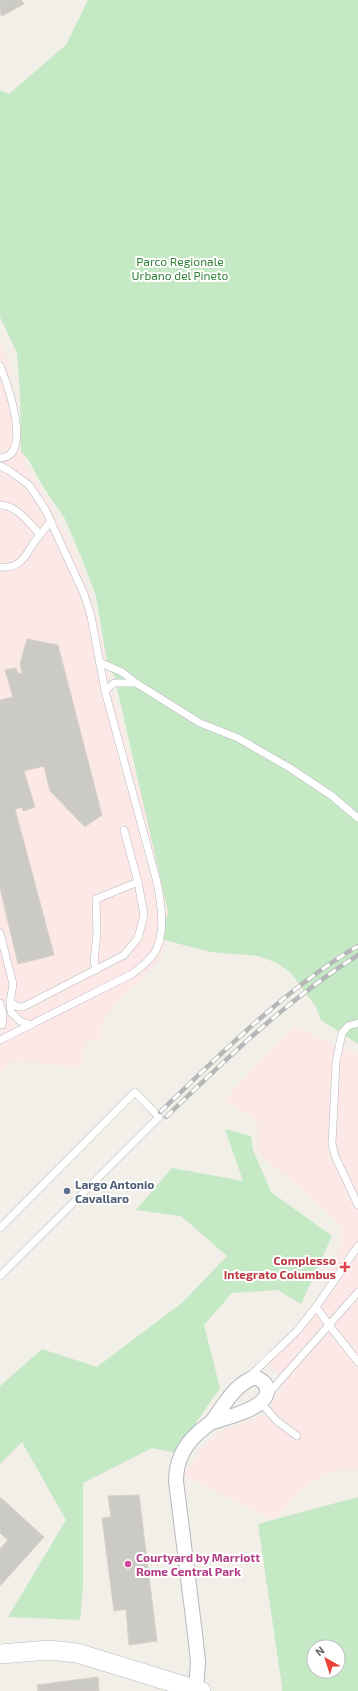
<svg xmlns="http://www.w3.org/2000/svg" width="358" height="1691" font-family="'Exo 2',sans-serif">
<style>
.medical{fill:#fce8e6}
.green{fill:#c5e8c5;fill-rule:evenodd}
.building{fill:#cccac5;stroke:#d6d1c6}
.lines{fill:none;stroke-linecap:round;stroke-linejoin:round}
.lane-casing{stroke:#b5b8bc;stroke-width:8}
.street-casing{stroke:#b5b8bc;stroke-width:16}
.secondary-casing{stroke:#b6babf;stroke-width:20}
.lane{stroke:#fff;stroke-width:7}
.street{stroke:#fff;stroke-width:14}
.secondary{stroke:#fff;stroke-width:19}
.rail-casing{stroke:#b6b7b8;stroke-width:4.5}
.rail{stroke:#fff;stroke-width:3;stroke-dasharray:9;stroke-linecap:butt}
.service-dot{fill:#5c6f8a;stroke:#fff;stroke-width:1.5}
.health-dot{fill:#e0444e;stroke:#fff;stroke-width:1.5}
.hotel-dot{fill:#d1479c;stroke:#fff;stroke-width:1.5}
.labels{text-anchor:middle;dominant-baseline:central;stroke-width:4;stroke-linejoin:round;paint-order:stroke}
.park-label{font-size:12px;fill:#348238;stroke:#fff}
.service-label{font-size:12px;font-weight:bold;fill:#4e5e75;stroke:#fff;text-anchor:start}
.health-label{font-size:12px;font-weight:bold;fill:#be3a42;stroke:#fff;text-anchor:end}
.hotel-label{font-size:12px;font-weight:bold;fill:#b23c85;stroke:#fff;text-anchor:start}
</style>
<rect width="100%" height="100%" fill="#f1efe8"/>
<!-- medical -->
<g class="medical">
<polygon points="0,342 8,358 27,468 48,501 75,552 99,623 115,701 153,839 170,920 161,959 137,984 115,1003 102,1023 101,1040 87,1040 80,1068 12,1060 0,1073"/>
<polygon points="294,1026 358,1055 358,1471 336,1471 320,1477 304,1488 273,1520 184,1476 202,1448 221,1431 266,1414 277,1396 284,1381 264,1357 299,1325 322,1290 341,1245 341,1226 309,1195 274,1167 257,1150 257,1121 224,1100"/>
</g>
<!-- green -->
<g class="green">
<polygon points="88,0 358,0 358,1044 321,1020 316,1007 291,973 277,963 258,956 210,952 161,939 168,912 114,675 107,662 96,596 82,559 65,519 42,485 28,459 21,452 20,393 17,353 0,317 0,90 9,94 66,45"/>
<polygon points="225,1129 251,1136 253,1150 271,1192 332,1236 301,1304 278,1290 232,1293 204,1325 220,1388 175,1453 152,1448 83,1483 83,1586 80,1620 8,1617 66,1520 22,1442 0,1464 0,1386 42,1349 97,1367 183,1302 227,1256 181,1216 136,1210 172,1168 243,1181"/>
<path d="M358 1497V1691H282V1686L258 1524ZM314 1647H338V1671H314Z"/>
</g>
<!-- building -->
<g class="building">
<polygon points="0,0 21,0 24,4 2,16 0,13"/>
<polygon points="27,639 58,645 102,815 85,827 50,791 44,766 24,771 35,807 23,811 22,807 15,809 54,955 18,964 0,888 0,700 13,697 5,670 16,668 18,674 22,673 20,664"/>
<polygon points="139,1495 157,1641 129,1645 126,1609 114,1611 102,1518 111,1517 108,1496"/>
<polygon points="0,1497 44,1537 0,1586 0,1549 8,1540 0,1533"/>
<polygon points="98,1677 99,1691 38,1691 37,1685"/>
</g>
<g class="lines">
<defs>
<g id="lane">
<path d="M0 366C7 383 34 457 0 458"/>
<path d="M0 466 8 470 29 485 45 509 84 594 91 616 105 691 157 882C161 903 167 936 153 955 147 962 139 969 132 974L0 1040"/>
<path d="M0 505C17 505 28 523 40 534"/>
<path d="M0 567C21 569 25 556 35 541 40 534 46 528 51 521"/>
<polyline points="99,662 122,672 136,683 200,723 238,738 290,768 332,796 358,818"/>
<polyline points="105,691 114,683 136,683"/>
<polyline points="0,933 13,984 10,1002 11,1012 20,1021 31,1025"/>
<polyline points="96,970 94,961 97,934 96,899 138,882"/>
<polyline points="10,1002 18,1007 23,1007 124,955 138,938 144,915 138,882 124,830"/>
<polyline points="0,1003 3,1015 2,1025"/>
<polyline points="358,1023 348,1026 342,1033 336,1062 332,1144 335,1156 358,1205"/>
<polyline points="0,1228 135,1092 159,1117 0,1276"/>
<polyline points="358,1246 316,1307 329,1325 358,1292"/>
<polyline points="250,1376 297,1331 316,1307"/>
<polyline points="268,1394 329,1325 358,1362"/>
<polyline points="261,1403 277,1421 297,1436"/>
</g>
<path id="street" d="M196 1691 198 1662 196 1642 176 1481C176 1462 184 1445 199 1432 203 1428 209 1425 213 1420 225 1404 235 1384 255 1377 261 1380 267 1383 267 1390 268 1408 226 1418 212 1422"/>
<polyline id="secondary" points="0,1654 49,1650 77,1653 201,1691"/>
</defs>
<!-- lane casing -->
<use href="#lane" class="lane-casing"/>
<!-- street casing -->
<use href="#street" class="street-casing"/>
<!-- secondary casing -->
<use href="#secondary" class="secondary-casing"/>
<!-- lane -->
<use href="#lane" class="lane"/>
<!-- street -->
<use href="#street" class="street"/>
<!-- secondary -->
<use href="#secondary" class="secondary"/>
<defs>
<g id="rail">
<path d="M160 1112C222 1053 284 990 358 946"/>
<path d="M166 1117C226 1059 287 1000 358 955"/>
</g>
</defs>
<!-- rail casing -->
<use href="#rail" class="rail-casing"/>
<!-- rail -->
<use href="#rail" class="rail"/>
</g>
<!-- markers -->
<circle class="service-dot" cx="67" cy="1191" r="4"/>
<path class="health-dot" d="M343 1261h4v4h4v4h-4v4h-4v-4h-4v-4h4z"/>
<circle class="hotel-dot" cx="128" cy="1564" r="4"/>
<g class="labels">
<!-- park labels -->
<g class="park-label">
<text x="180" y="261">Parco Regionale<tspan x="180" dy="14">Urbano del Pineto</tspan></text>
</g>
<!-- service labels -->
<g class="service-label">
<text x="75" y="1184">Largo Antonio<tspan x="75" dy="14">Cavallaro</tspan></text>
</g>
<!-- health labels -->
<g class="health-label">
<text x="336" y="1260">Complesso<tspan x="336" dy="14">Integrato Columbus</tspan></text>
</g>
<!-- hotel labels -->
<g class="hotel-label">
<text x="136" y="1557">Courtyard by Marriott<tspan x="136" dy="14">Rome Central Park</tspan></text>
</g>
</g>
<!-- north arrow -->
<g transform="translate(326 1659) rotate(321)"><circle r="19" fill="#ffffff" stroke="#bfc1c3"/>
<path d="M0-3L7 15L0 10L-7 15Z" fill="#ea4335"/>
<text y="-6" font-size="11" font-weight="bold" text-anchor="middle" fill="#5f6368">N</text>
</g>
</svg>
